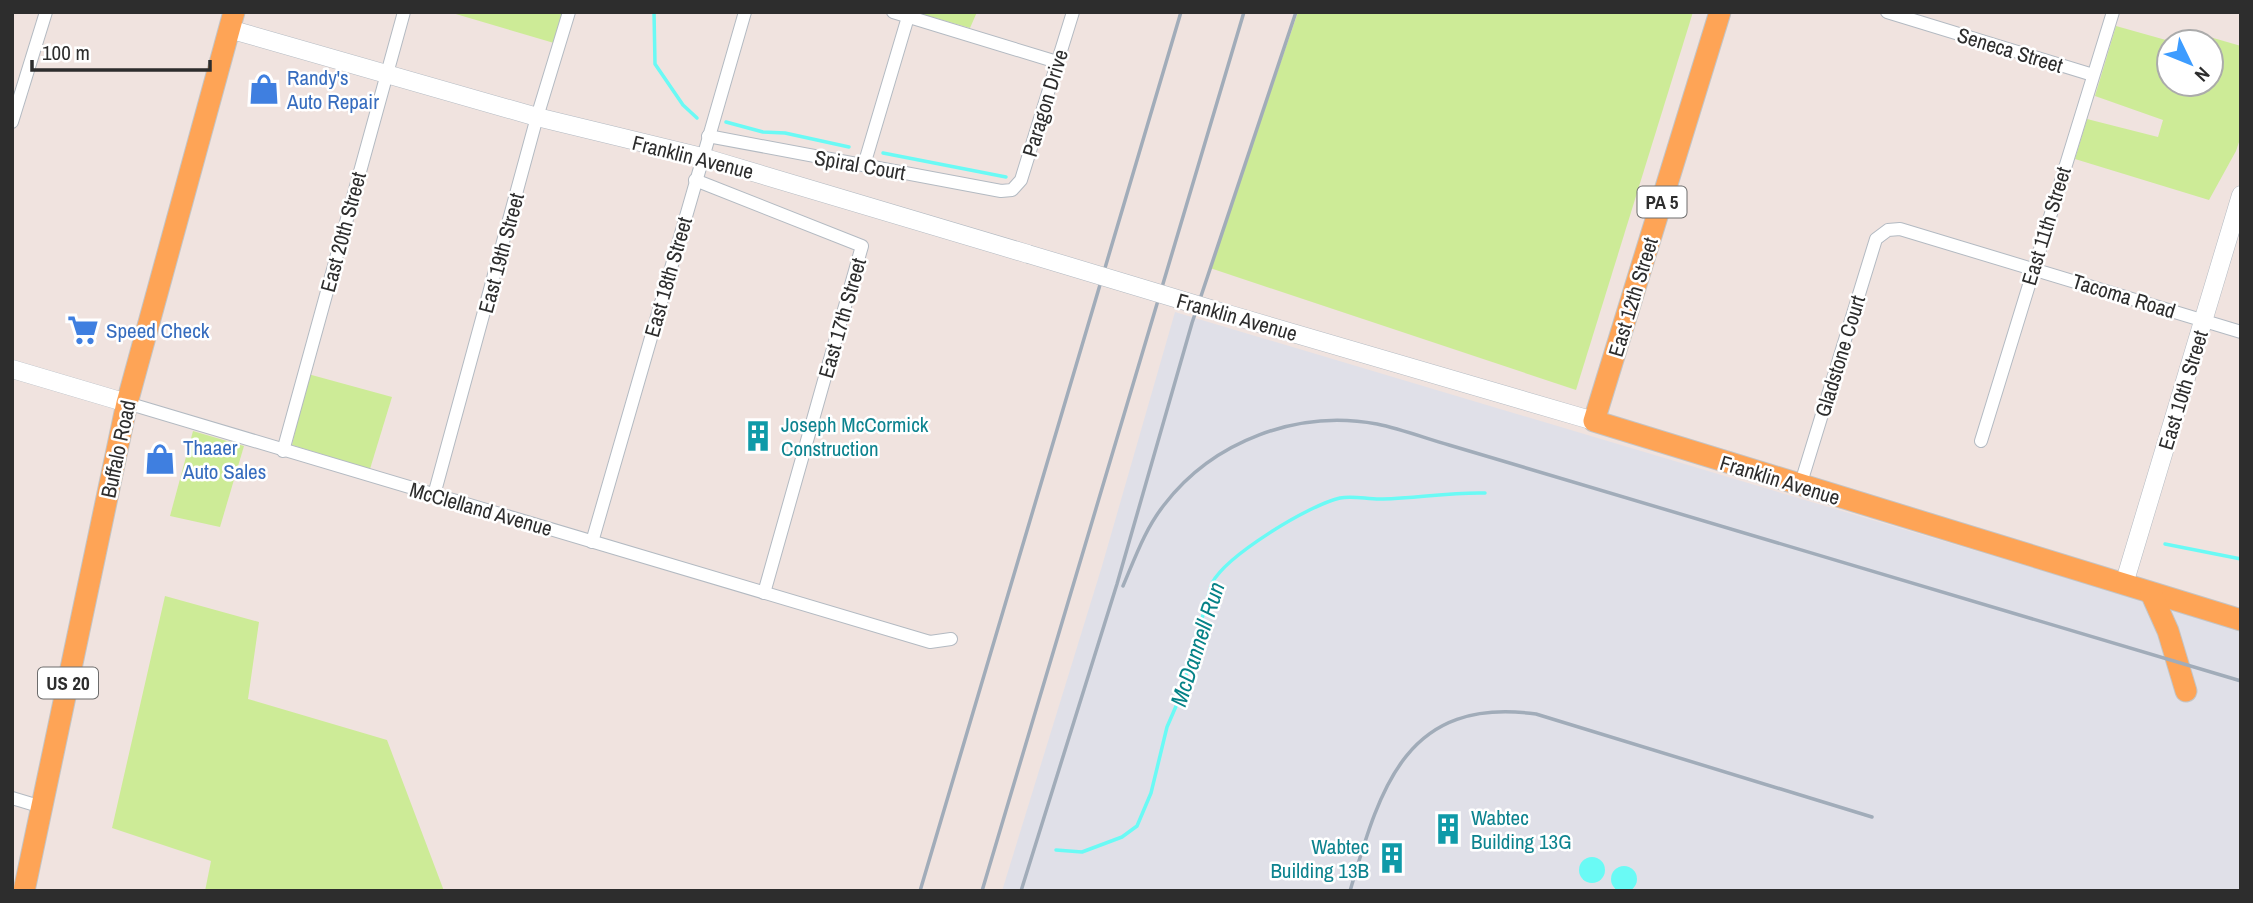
<svg xmlns="http://www.w3.org/2000/svg" width="2253" height="903" font-family="'Archivo Narrow',sans-serif">
<style>
.industrial{fill:#e0e0e8}
.green{fill:#cdeb97}
.water{fill:#6afaf5}
.lines{fill:none;stroke-linecap:round;stroke-linejoin:round}
.stream{stroke:#6afaf5;stroke-width:3.5}
.street-casing{stroke:#b3bac2;stroke-width:14}
.secondary-casing{stroke:#b3bac2;stroke-width:19}
.primary-casing{stroke:#c4c4c4;stroke-width:23}
.street{stroke:#fff;stroke-width:12}
.secondary{stroke:#fff;stroke-width:18}
.primary{stroke:#fea456;stroke-width:21}
.rail{stroke:#a1acb9;stroke-width:3.5}
.secondary-bridge-casing{stroke:#b3bac2;stroke-width:19;stroke-linecap:butt}
.secondary-bridge{stroke:#fff;stroke-width:18}
.labels{text-anchor:middle;dominant-baseline:central;stroke-width:5;stroke-linejoin:round;paint-order:stroke}
.shield{fill:#fff;stroke:#6c6c6c;stroke-width:2}
.shield-label{font-size:19px;font-weight:bold;fill:#2d2d2d}
.street-label{font-size:21px;fill:#2d2d2d;stroke:#fff}
.shop-label{font-size:21px;fill:#366cbe;stroke:#fff;text-anchor:start}
.culture-label{font-size:21px;fill:#0d838f;stroke:#fff;text-anchor:start}
.water-label{font-size:23px;font-style:italic;fill:#058287;stroke:#fff}
</style>
<rect width="100%" height="100%" fill="#f0e3df"/>
<!-- industrial -->
<polygon class="industrial" points="1175,312 2241,630 2241,891 1002,891 1102,566"/>
<!-- green -->
<g class="green">
<polygon points="449,12 563,12 554,43"/>
<polygon points="915,12 977,12 970,28"/>
<polygon points="1298,12 1693,12 1576,390 1210,268"/>
<polygon points="2116,26 2173,42 2169,42 2169,84 2211,84 2211,42 2186,42 2189,31 2241,46 2241,136 2236,151 2209,200 2075,159 2087,119 2158,137 2163,120 2095,96"/>
<polygon points="308,374 392,397 370,469 292,445"/>
<polygon points="193,431 244,446 220,527 170,516"/>
<polygon points="165,596 259,622 248,699 387,740 444,891 205,891 211,861 112,828"/>
</g>
<!-- water -->
<g class="water">
<circle cx="1592" cy="870" r="13"/>
<circle cx="1624" cy="879" r="13"/>
</g>
<g class="lines">
<!-- stream -->
<g class="stream">
<polyline points="654,12 655,64 683,105 697,118"/>
<polyline points="726,122 763,132 785,133 849,147"/>
<polyline points="883,153 1006,177"/>
<polyline points="2165,544 2241,559"/>
<path d="M1056 850 1082 852 1122 837 1137 826 1151 793 1167 727 1180 697 1212 583C1227 555 1309 505 1340 498 1354 495 1369 500 1383 499 1418 498 1451 492 1485 493"/>
</g>
<defs>
<g id="street">
<polyline points="893,12 1057,62"/>
<polyline points="1887,12 2093,75"/>
<polyline points="12,122 46,12"/>
<polyline points="708,136 1001,191 1012,190 1021,180 1073,12"/>
<polyline points="864,165 908,17"/>
<polyline points="695,180 862,246 764,593"/>
<polyline points="127,403 930,642 951,639"/>
<polyline points="1981,441 2113,12"/>
<polyline points="283,451 404,12"/>
<polyline points="1800,486 1876,239 1888,230 1900,229 2241,332"/>
<polyline points="434,495 537,117 569,12"/>
<polyline points="592,542 745,12"/>
<polyline points="12,798 42,807"/>
</g>
<g id="secondary">
<polyline points="229,29 537,117 702,157 1028,254"/>
<polyline points="1221,312 1594,421"/>
<polyline points="12,369 127,403"/>
<polyline points="2124,584 2241,195"/>
</g>
<g id="primary">
<polyline points="1720,12 1594,421 2241,620"/>
<polyline points="2151,593 2168,631 2186,691"/>
<polyline points="24,891 127,403 234,12"/>
</g>
</defs>
<!-- street casing -->
<use href="#street" class="street-casing"/>
<!-- secondary casing -->
<use href="#secondary" class="secondary-casing"/>
<!-- primary casing -->
<use href="#primary" class="primary-casing"/>
<!-- street -->
<use href="#street" class="street"/>
<!-- secondary -->
<use href="#secondary" class="secondary"/>
<!-- primary -->
<use href="#primary" class="primary"/>
<!-- rail -->
<g class="rail">
<path d="M1123 586C1135 558 1145 529 1164 505 1213 441 1298 409 1377 424 1401 429 1425 438 1449 445L2241 681"/>
<polyline points="920,891 1181,12"/>
<polyline points="982,891 1244,12"/>
<polyline points="1021,891 1117,584 1192,323 1296,12"/>
<path d="M1350 891C1380 789 1405 696 1536 714L1872 817"/>
</g>
<defs>
<polyline id="secondary-bridge" points="1028,254 1221,312"/>
</defs>
<!-- secondary-bridge casing -->
<use href="#secondary-bridge" class="secondary-bridge-casing"/>
<!-- secondary-bridge -->
<use href="#secondary-bridge" class="secondary-bridge"/>
</g>
<!-- icons -->
<defs>
<symbol id="shop-bare" viewBox="-9 -9 18 18"><path d="M-5-2.5h2.3a2.7 3.5 0 0 1 5.4 0H5L5.5 6h-11ZM-1.5-2.5h3a1.5 2.3 0 0 0-3 0Z" fill="#3f7fe0" stroke="#fff" stroke-width="2.5" paint-order="stroke"/></symbol>
<symbol id="supermarket-bare" viewBox="-9 -9 18 18"><path d="M-6-5.5h2.5l.6 2H6L4.5 2H-2.5L-4.4-4H-6ZM-1.5 3.2a1.3 1.3 0 1 0 .1 0ZM3 3.2a1.3 1.3 0 1 0 .1 0Z" fill="#3f7fe0" stroke="#fff" stroke-width="2.5" paint-order="stroke"/></symbol>
<symbol id="building-bare" viewBox="-9 -9 18 18"><path d="M-4-6H4V6H1V3H-1V6H-4ZM-2.5-4.3h1.7v1.8h-1.7ZM.8-4.3h1.7v1.8H.8ZM-2.5-1h1.7V.8h-1.7ZM.8-1h1.7V.8H.8Z" fill="#0f9aa8" stroke="#fff" stroke-width="2.5" paint-order="stroke"/></symbol>
</defs>
<g fill-rule="evenodd">
<use href="#shop-bare" x="242" y="67" width="44" height="44"/>
<use href="#supermarket-bare" x="61" y="308" width="44" height="44"/>
<use href="#building-bare" x="736" y="414" width="44" height="44"/>
<use href="#shop-bare" x="138" y="437" width="44" height="44"/>
<use href="#building-bare" x="1426" y="807" width="44" height="44"/>
<use href="#building-bare" x="1370" y="836" width="44" height="44"/>
</g>
<g class="labels">
<!-- shield labels -->
<g class="shield">
<rect x="1637.5" y="186.5" width="49" height="31" rx="5"/>
<rect x="38" y="667.5" width="60" height="31" rx="5"/>
</g>
<g class="shield-label">
<text x="1662" y="202">PA 5</text>
<text x="68" y="683">US 20</text>
</g>
<!-- street labels -->
<g class="street-label">
<text transform="translate(2010 50) rotate(17)">Seneca Street</text>
<text transform="translate(1045 103) rotate(-73)">Paragon Drive</text>
<text transform="translate(693 157) rotate(14)">Franklin Avenue</text>
<text transform="translate(860 165) rotate(10)">Spiral Court</text>
<text transform="translate(2046 226) rotate(-73)">East 11th Street</text>
<text transform="translate(343 232) rotate(-75)">East 20th Street</text>
<text transform="translate(501 253) rotate(-75)">East 19th Street</text>
<text transform="translate(668 277) rotate(-74)">East 18th Street</text>
<text transform="translate(2124 296) rotate(17)">Tacoma Road</text>
<text transform="translate(1633 297) rotate(-73)">East 12th Street</text>
<text transform="translate(1237 317) rotate(16)">Franklin Avenue</text>
<text transform="translate(842 318) rotate(-74)">East 17th Street</text>
<text transform="translate(1840 356) rotate(-73)">Gladstone Court</text>
<text transform="translate(2183 390) rotate(-73)">East 10th Street</text>
<text transform="translate(118 449) rotate(-78)">Buffalo Road</text>
<text transform="translate(1780 480) rotate(17)">Franklin Avenue</text>
<text transform="translate(481 509) rotate(16)">McClelland Avenue</text>
</g>
<!-- shop labels -->
<g class="shop-label">
<text x="287" y="77">Randy's<tspan x="287" dy="24">Auto Repair</tspan></text>
<text x="106" y="330">Speed Check</text>
<text x="183" y="447">Thaaer<tspan x="183" dy="24">Auto Sales</tspan></text>
</g>
<!-- culture labels -->
<g class="culture-label">
<text x="781" y="424">Joseph McCormick<tspan x="781" dy="24">Construction</tspan></text>
<text x="1471" y="817">Wabtec<tspan x="1471" dy="24">Building 13G</tspan></text>
<text x="1369" y="846" text-anchor="end">Wabtec<tspan x="1369" dy="24">Building 13B</tspan></text>
</g>
<!-- water labels -->
<g class="water-label">
<text transform="translate(1197 644) rotate(-72)">McDannell Run</text>
</g>
</g>
<!-- border -->
<rect width="2253" height="903" fill="none" stroke="#2d2d2d" stroke-width="28"/>
<!-- north arrow -->
<g transform="translate(2190 63) rotate(133)"><circle r="33" fill="#ffffff" stroke="#ababab" stroke-width="2"/>
<path d="M0-5L12 26L0 18L-12 26Z" fill="#3d9cff"/>
<text y="-10" font-size="19" font-weight="bold" text-anchor="middle" fill="#2d2d2d">N</text>
</g>
<!-- scale -->
<path d="M32 60v10h178v-10" fill="none" stroke="#2d2d2d" stroke-width="3.5"/>
<text x="42" y="60" font-size="21" fill="#2d2d2d" stroke="#ffffff" stroke-width="5" paint-order="stroke">100 m</text>
</svg>
